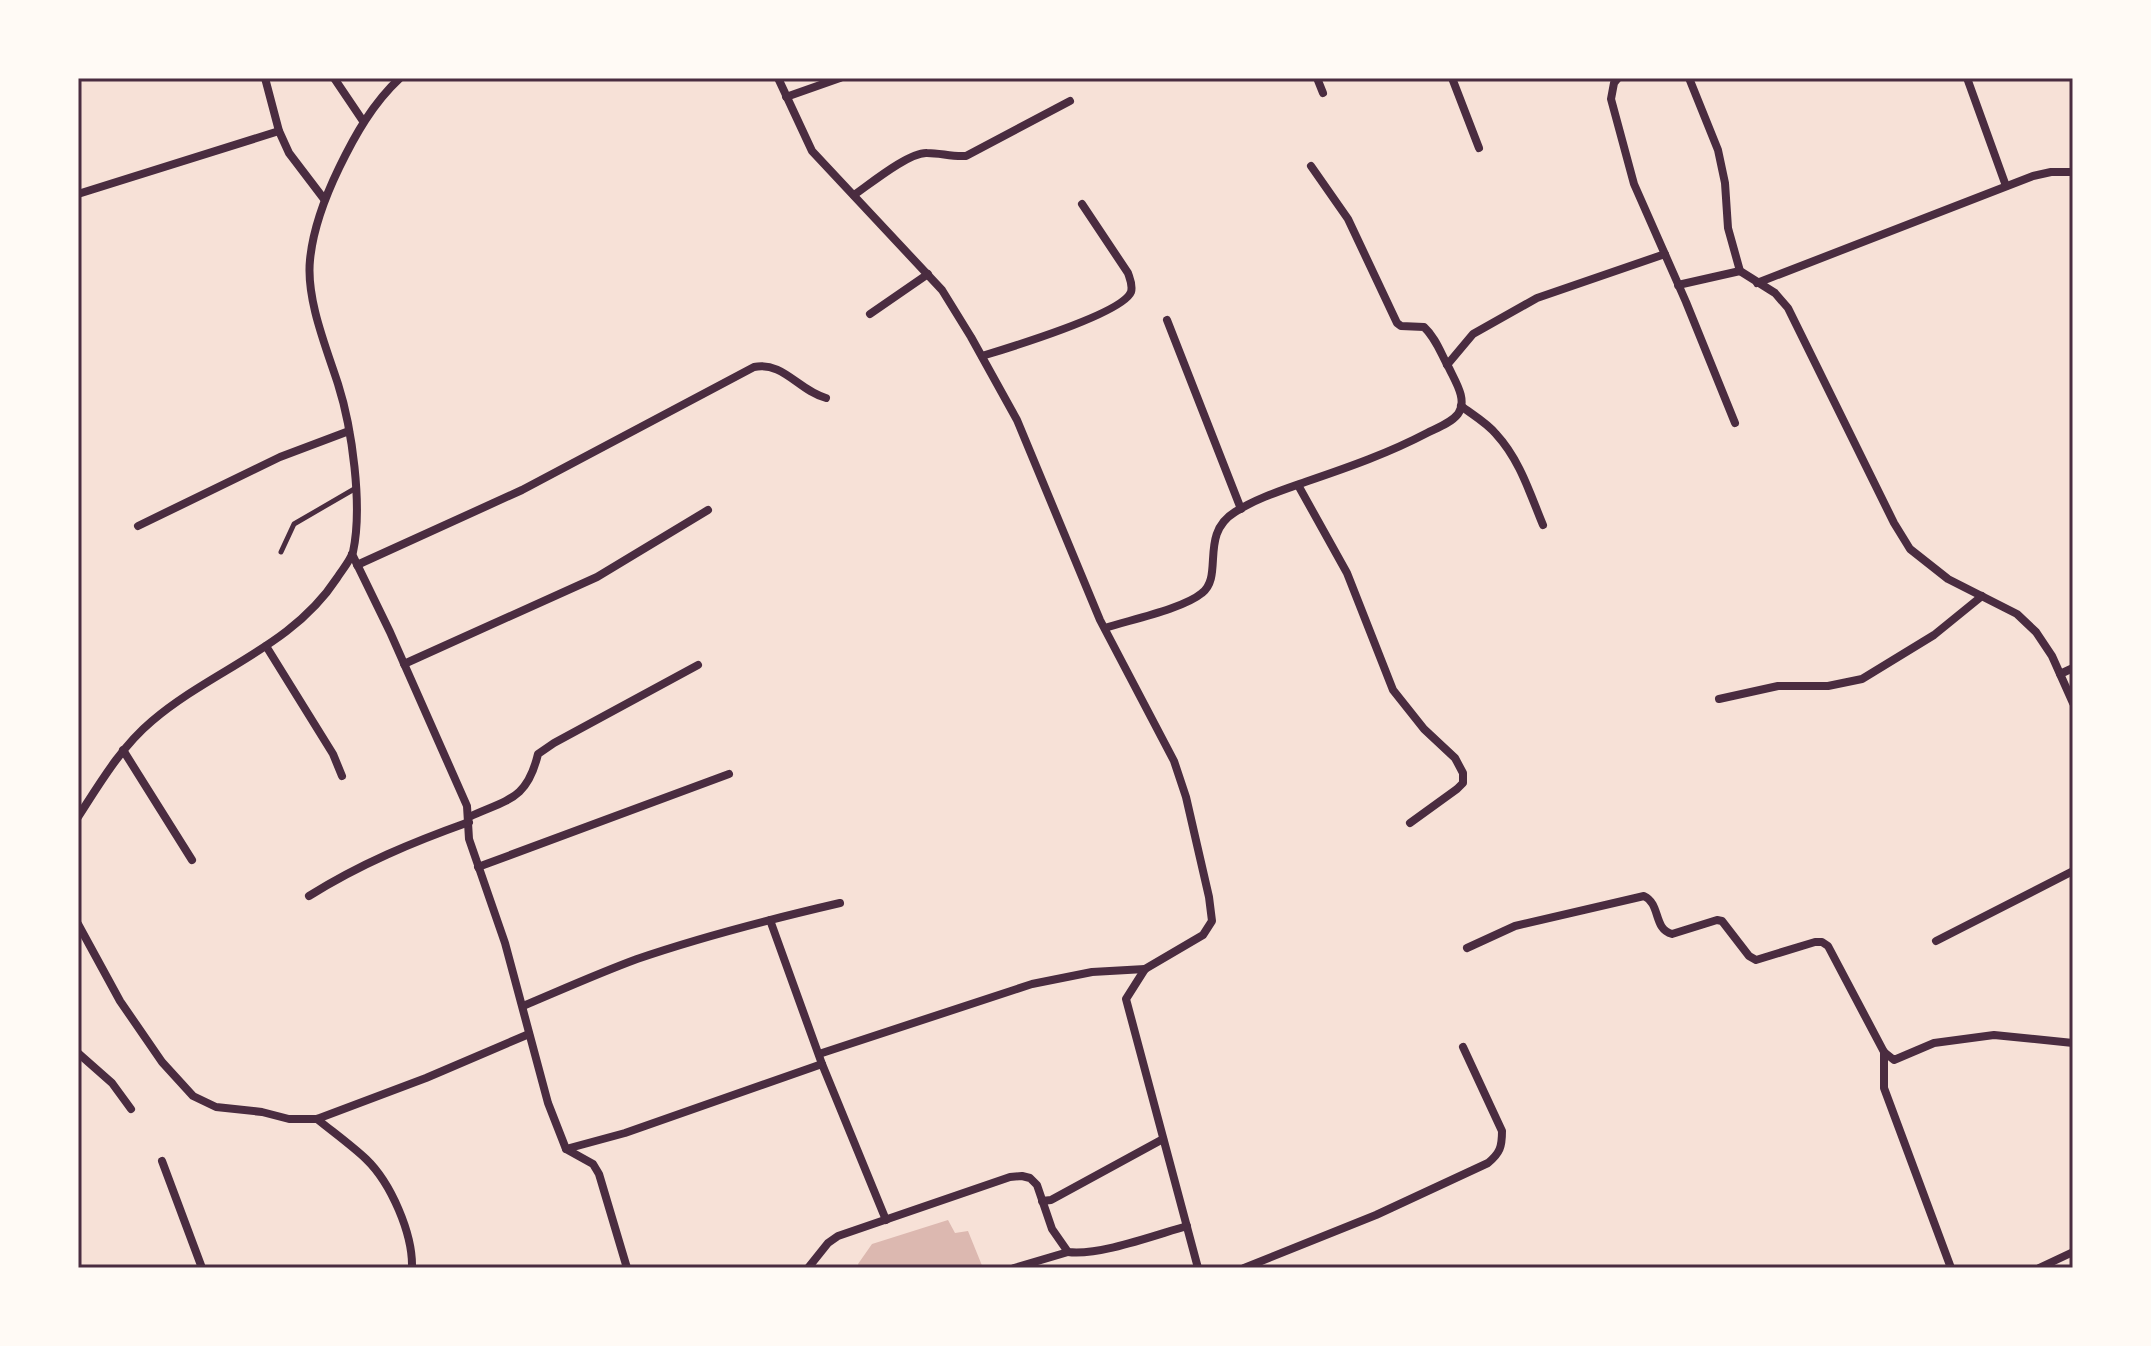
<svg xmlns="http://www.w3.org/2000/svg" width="2151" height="1346" font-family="'Golos Text',sans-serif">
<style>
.water{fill:#dcb8b0}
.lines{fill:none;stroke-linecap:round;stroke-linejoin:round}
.service{stroke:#4a2c40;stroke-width:5}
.minor{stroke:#4a2c40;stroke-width:8}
.neatline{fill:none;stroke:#4a2c40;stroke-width:3}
</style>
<rect width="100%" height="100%" fill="#f7e1d7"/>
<!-- water -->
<polygon class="water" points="948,1220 955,1233 968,1231 983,1268 860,1268 858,1264 872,1244"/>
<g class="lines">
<!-- service -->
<polyline class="service" points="281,552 294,524 356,488"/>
<!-- minor -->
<g class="minor">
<polyline points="265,78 279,131 289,153 324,199"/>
<polyline points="334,78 363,121"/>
<polyline points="778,78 812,151 942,290 971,337 1017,420 1100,620 1174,761 1186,797 1209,897 1212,921 1203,935 1145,969 1126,999 1198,1268"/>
<polyline points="1317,78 1323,93"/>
<polyline points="1452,78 1479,148"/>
<polyline points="1618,78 1614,83 1611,99 1634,184 1686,302 1735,423"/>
<polyline points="1689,78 1718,150 1725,183 1728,228 1740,271 1775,293 1788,308 1894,523 1910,549 1948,579 2017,614 2036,632 2052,656 2073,703"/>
<polyline points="1967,78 2006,186"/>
<polyline points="786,97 840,78"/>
<polyline points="78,194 279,131"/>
<path d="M854 195C870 184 909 152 927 153 941 153 951 157 966 156L1070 101"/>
<polyline points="1757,283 2033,176 2051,172 2073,172"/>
<polyline points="1678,285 1740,271"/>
<polyline points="870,314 928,274"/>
<polyline points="1167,320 1241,509"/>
<path d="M982 356C1008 348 1122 314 1131 292 1133 285 1130 279 1128 273L1082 204"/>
<polyline points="1447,365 1473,334 1537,298 1665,254"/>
<path d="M1461 406C1473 415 1487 423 1496 434 1520 460 1530 494 1543 525"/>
<polyline points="1298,485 1347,573 1393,690 1424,729 1455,758 1463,773 1463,783 1457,789 1410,823"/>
<polyline points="138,526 280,457 349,431"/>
<polyline points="352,554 390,632 467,806 469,839 505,943 548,1103 566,1149 593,1164 599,1174 627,1268"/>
<path d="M357 565 522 490 754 367C783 361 799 391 826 398"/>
<path d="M1105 628C1129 620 1183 609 1202 593 1224 576 1199 534 1235 512 1257 498 1283 490 1308 481 1349 467 1389 453 1427 433 1437 428 1451 423 1458 414 1468 400 1455 381 1449 368 1441 354 1436 338 1424 327L1401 326 1397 323 1348 219 1311 166"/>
<polyline points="266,646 333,754 342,776"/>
<polyline points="404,664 597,577 708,510"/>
<polyline points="2060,674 2073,668"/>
<polyline points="1719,699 1778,686 1828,686 1862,679 1934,635 1982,596"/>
<polyline points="123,750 192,860"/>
<path d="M78 817C100 783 121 747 152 721 213 669 292 647 337 578 342 570 350 561 353 552 363 506 352 428 338 384 326 347 306 299 310 260 313 228 325 197 339 168 355 135 373 103 400 78"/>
<path d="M469 817C508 799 527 800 538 754L554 743 698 665"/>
<polyline points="478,867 729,774"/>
<path d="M309 896C360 864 413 842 469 822"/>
<polyline points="770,920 822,1064 886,1220"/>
<polyline points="78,924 120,1001 162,1062 193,1096 216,1107 262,1112 289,1119 317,1119 426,1078 529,1034"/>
<polyline points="1936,941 2073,871"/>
<path d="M1467 948 1515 926 1644 896C1661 904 1653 929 1672 934L1717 920 1722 921 1749 956 1756 960 1815 942H1822L1828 946 1884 1052 1894 1060 1934 1043 1994 1035 2073 1043"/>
<path d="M523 1006C561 990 599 973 637 959 704 936 771 919 840 903"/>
<polyline points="1884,1052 1884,1088 1951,1268"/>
<polyline points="78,1053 112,1083 131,1109"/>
<polyline points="819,1054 1032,984 1092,972 1145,969"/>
<path d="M317 1119C333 1132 351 1145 366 1159 391 1183 413 1234 412 1268"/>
<polyline points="566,1149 625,1133 822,1064"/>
<polyline points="162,1161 202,1268"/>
<polyline points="1042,1201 1051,1200 1163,1139"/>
<path d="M808 1268 828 1243 838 1236 1010 1177 1022 1176 1030 1178 1037 1185 1052 1229 1068 1252C1099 1256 1155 1235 1187 1226"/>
<polyline points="1014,1268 1068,1252"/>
<path d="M1244 1268 1376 1215 1488 1163C1500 1153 1502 1147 1502 1131L1463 1047"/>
<polyline points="2039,1268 2073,1252"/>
</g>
</g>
<!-- border -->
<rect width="2151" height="1346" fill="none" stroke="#fffaf5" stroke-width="160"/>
<rect x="80" y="80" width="1991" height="1186" class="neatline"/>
</svg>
